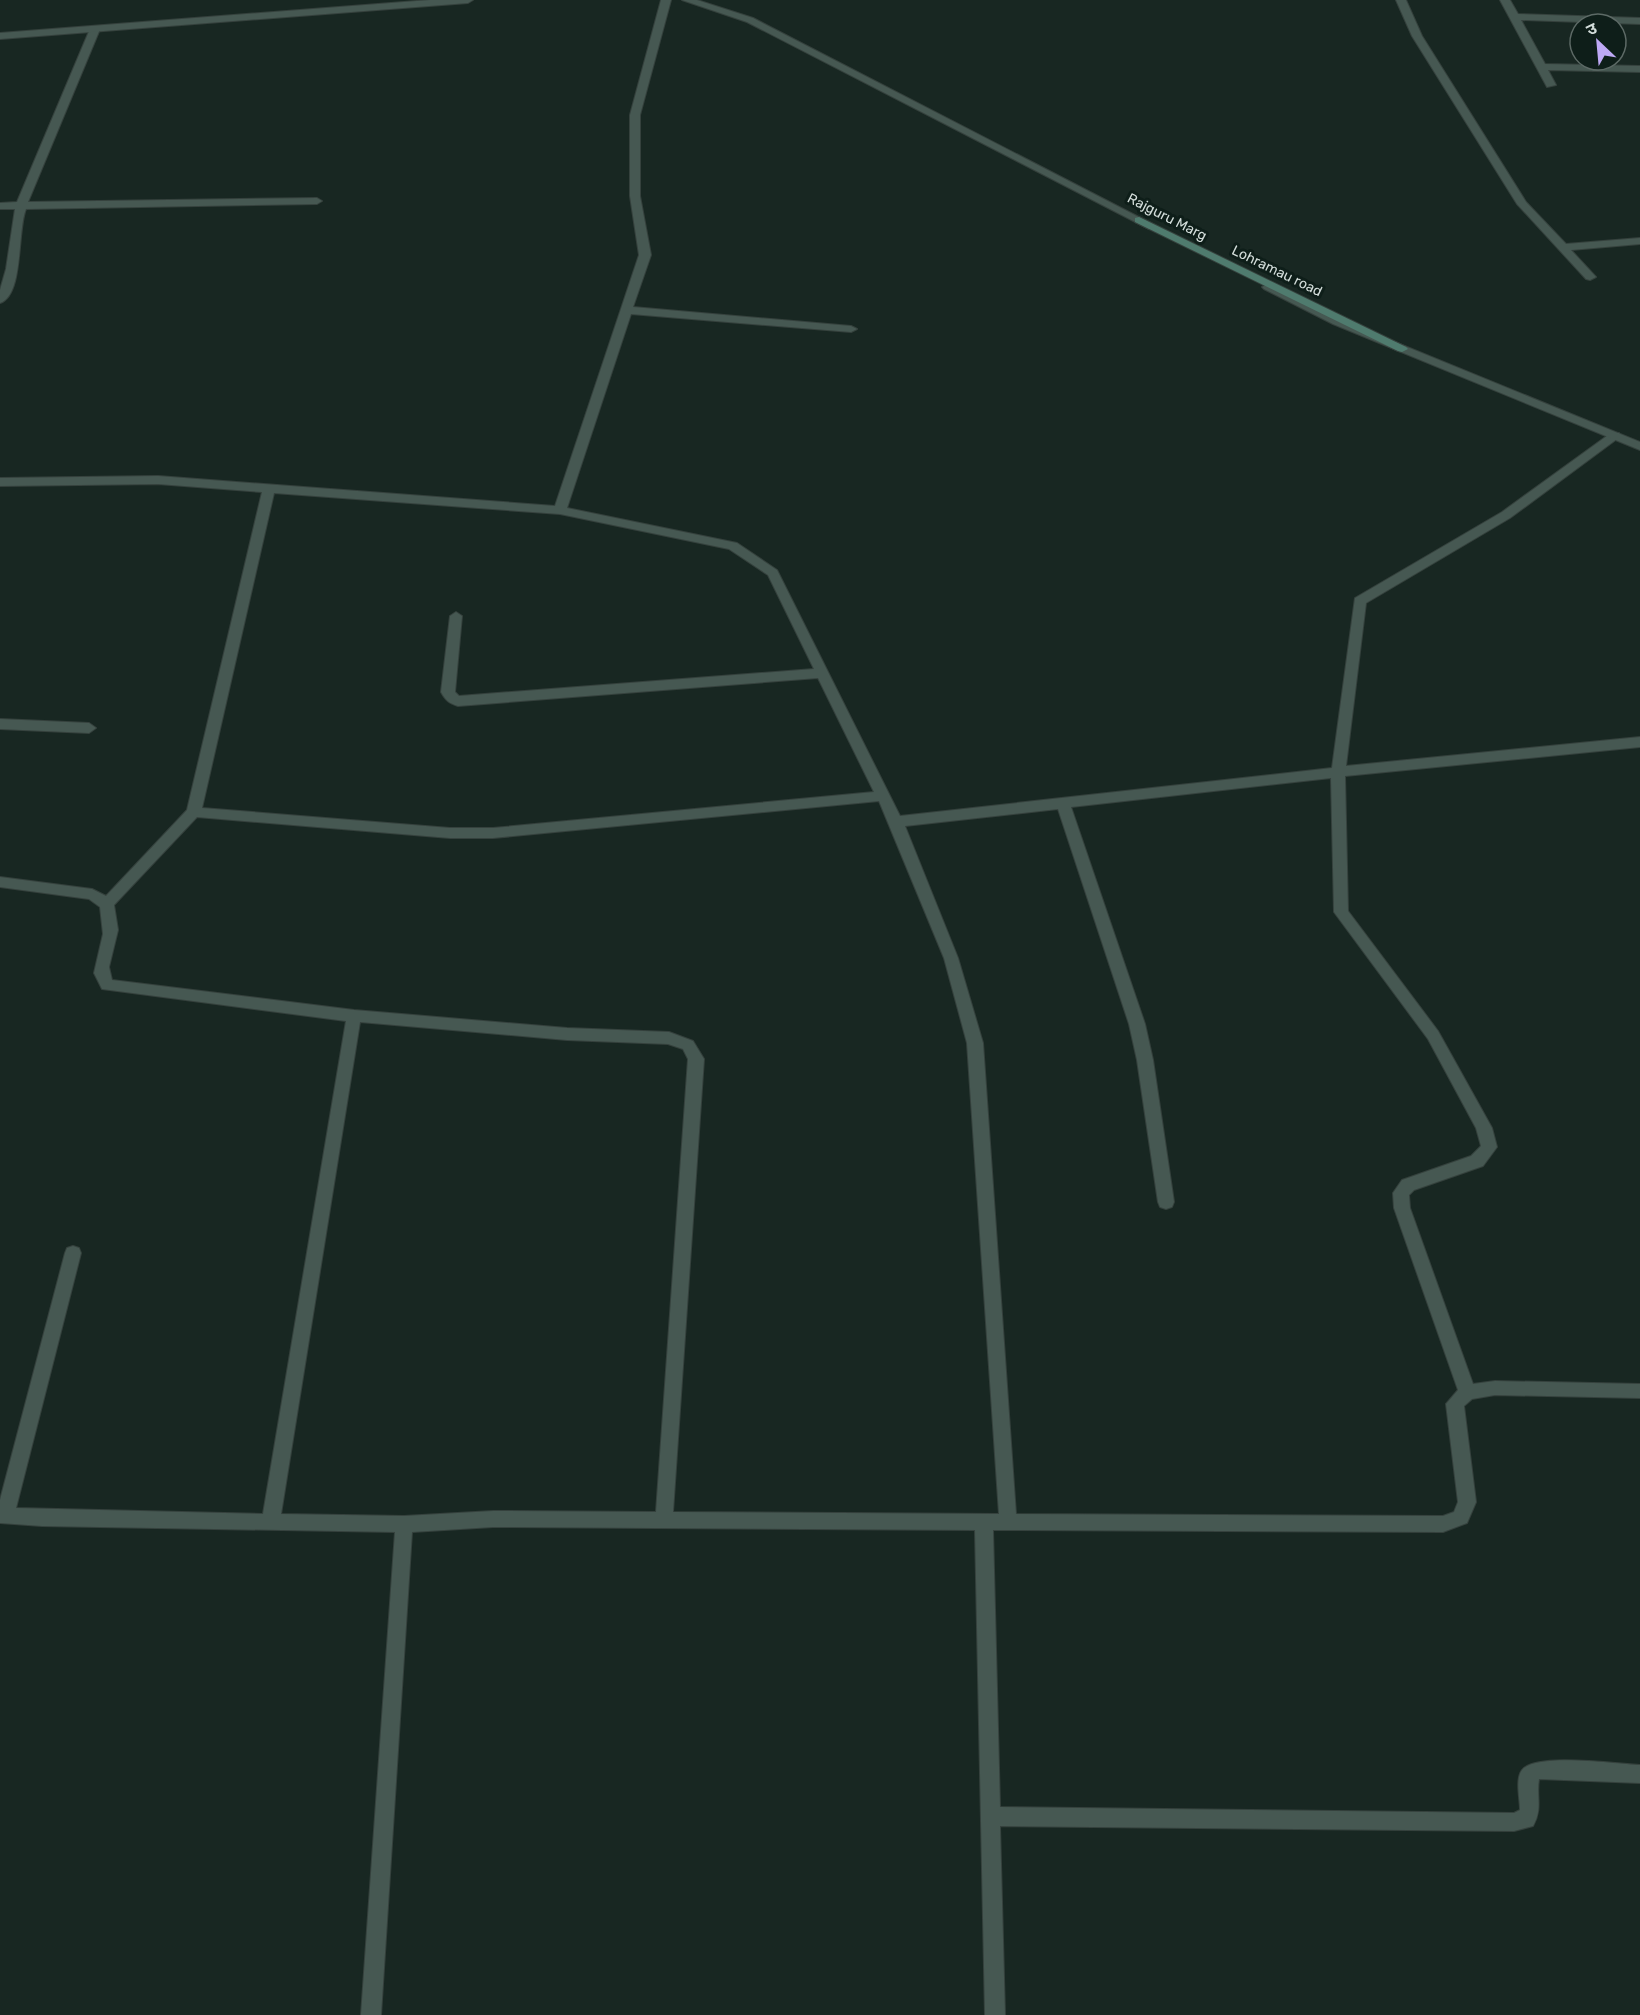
<svg xmlns="http://www.w3.org/2000/svg" width="1640" height="2015" font-family="Rubik,'Noto Sans Devanagari',sans-serif">
<style>
.lines{fill:none;stroke-linecap:round;stroke-linejoin:round}
.minor-casing{stroke:#35413d;stroke-width:2}
.tertiary-casing{stroke:#35413d;stroke-width:2}
.secondary-casing{stroke:#35413d;stroke-width:2}
.minor{fill:#465852;fill-rule:evenodd}
.tertiary{fill:#465852;fill-rule:evenodd}
.secondary{fill:#4f7b6e;fill-rule:evenodd}
.labels{text-anchor:middle;dominant-baseline:central;stroke-width:6;stroke-linejoin:round;paint-order:stroke}
.far-street-label{font-size:14px;fill:#d3ddda;stroke:#0e1e19}
</style>
<rect width="100%" height="100%" fill="#182722"/>
<g class="lines">
<defs>
<g id="minor">
<path d="M661 0H671L640 115V196L651 255 633 307 851 326 857 329 851 332 631 314 567 508 737 543 777 570 900 816 1332 768 1355 598 1502 512 1611 433H1619L1621 436 1510 518 1366 603 1346 766 1640 737V747L1345 776 1348 911 1438 1031 1492 1128 1497 1147 1483 1166 1414 1190 1409 1195 1410 1208 1473 1384 1495 1381 1640 1384V1398L1495 1395 1472 1399 1464 1406 1476 1502 1467 1523 1443 1532 993 1530 1000 1807 1514 1813 1520 1810C1520 1799 1515 1779 1522 1770 1536 1752 1617 1764 1640 1765V1783L1539 1779C1536 1797 1543 1808 1533 1826L1514 1831 1000 1826 1005 2015H985L975 1530 493 1527 412 1532 381 2015H361L395 1532 42 1526 0 1523V1500L65 1253 67 1248 73 1246 79 1248 81 1253 16 1508 263 1514 346 1021 102 989 94 973 103 934 100 907 89 899 0 887V877L92 889 106 896 187 810 262 492 158 484 0 486V478L158 476 555 506 639 255 630 196V115ZM274 493 560 514 729 549 768 575 814 669 459 696 455 692 462 616 456 612 450 616 441 692C446 701 449 703 458 706L818 678 874 792 493 828H450L202 808ZM1331 778 1334 912 1428 1039 1476 1128 1481 1146 1471 1156 1402 1180 1393 1193 1394 1208 1458 1390 1446 1404 1458 1502 1454 1512 1443 1516 1016 1514 983 1043 958 958 905 826 1058 809 1129 1024 1137 1060 1158 1202 1160 1207 1166 1209 1172 1207 1174 1202 1153 1060 1145 1024 1071 807ZM879 801 944 958 967 1043 999 1514 673 1512 704 1059 693 1041 669 1032 567 1028 354 1010 112 980 109 967 118 930 114 905 197 817 450 838H493ZM360 1022 567 1040 668 1044 683 1049 688 1059 656 1512 493 1511 404 1516 281 1514Z"/>
<polygon points="1396,0 1406,0 1422,36 1526,202 1566,244 1640,238 1640,244 1571,250 1596,277 1590,280 1586,279 1517,204 1412,36"/>
<polygon points="1500,0 1510,0 1518,14 1640,18 1640,24 1521,20 1545,64 1640,66 1640,72 1548,70 1556,85 1547,87"/>
<path d="M95 26 100 29 28 202 317 198 322 201 317 204 26 209C17 230 24 295 0 303V290L6 269 15 209H0V203L17 202 90 29Z"/>
<polygon points="0,719 89,723 96,728 89,733 0,729"/>
</g>
<g id="tertiary">
<polygon points="430,0 473,0 468,3 0,39 0,33"/>
<polygon points="682,0 697,0 753,18 1158,227 1157,229 1149,229 747,22"/>
<polygon points="1268,284 1341,320 1640,442 1640,450 1333,324 1264,289 1262,287"/>
</g>
<polygon id="secondary" points="1139,217 1406,347 1408,349 1402,352 1398,351 1135,222 1135,218"/>
</defs>
<!-- minor casing -->
<use href="#minor" class="minor-casing"/>
<!-- tertiary casing -->
<use href="#tertiary" class="tertiary-casing"/>
<!-- secondary casing -->
<use href="#secondary" class="secondary-casing"/>
<!-- minor -->
<use href="#minor" class="minor"/>
<!-- tertiary -->
<use href="#tertiary" class="tertiary"/>
<!-- secondary -->
<use href="#secondary" class="secondary"/>
</g>
<g class="labels">
<!-- far-street labels -->
<g class="far-street-label">
<text transform="translate(1167 217) rotate(27)">Rajguru Marg</text>
<text transform="translate(1277 271) rotate(26)">Lohramau road</text>
</g>
</g>
<!-- north arrow -->
<g transform="translate(1598 42) rotate(334)"><circle r="28" fill="#0e1e19" stroke="#5d6a66" stroke-width="1.5"/>
<path d="M0-4.5L10 22L0 15L-10 22Z" fill="#bea9f5"/>
<text y="-9" font-size="16" font-weight="bold" text-anchor="middle" fill="#d3ddda">उ</text>
</g>
</svg>
